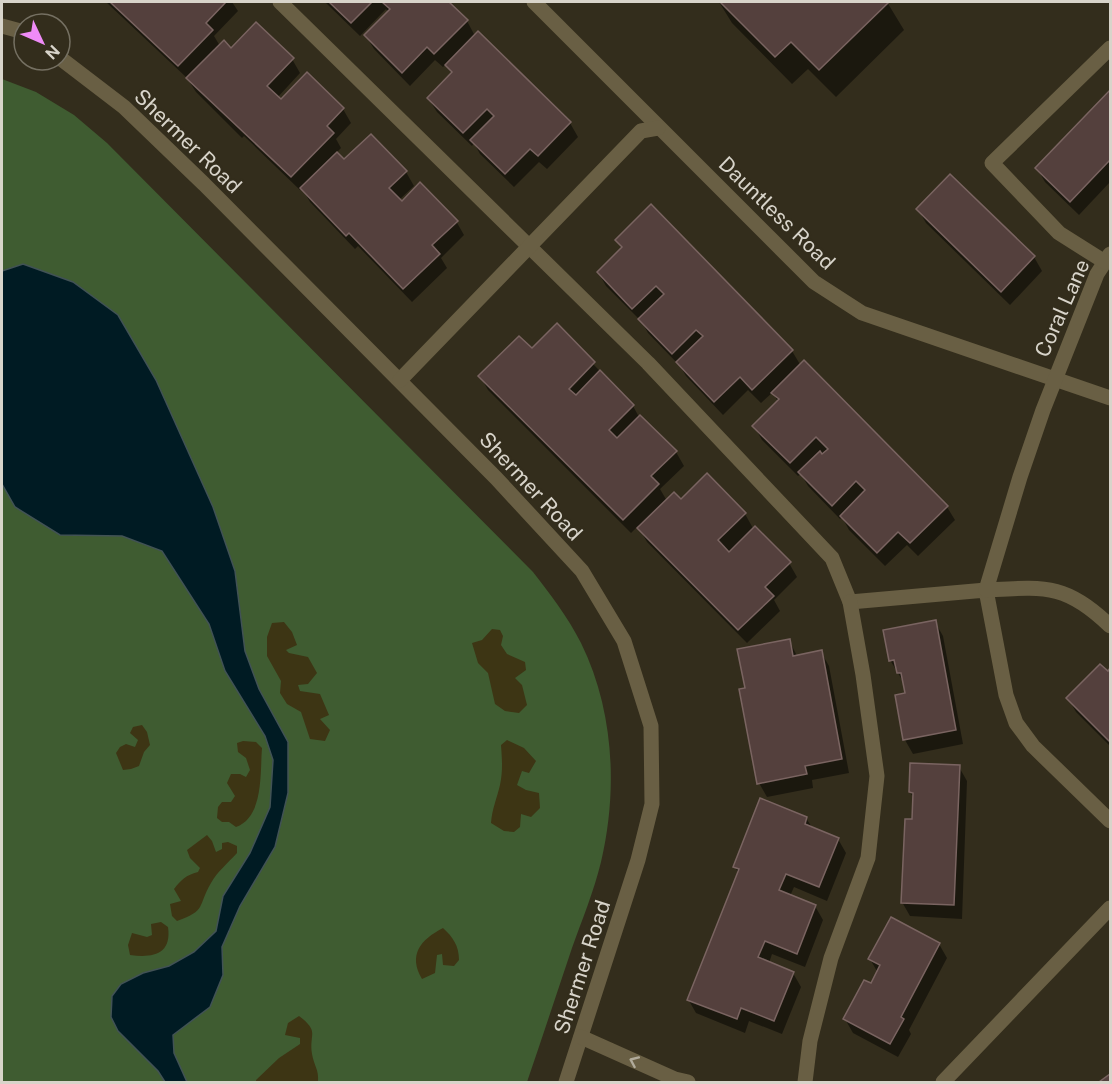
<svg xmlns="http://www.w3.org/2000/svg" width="1112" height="1084" font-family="'Public Sans',sans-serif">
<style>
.green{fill:#3f5c31}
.sand{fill:#3d3514}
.water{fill:#001b23;stroke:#415255;stroke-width:1.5}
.shadow{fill:#0007}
.building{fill:#54403d;stroke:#7a6461;stroke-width:1.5}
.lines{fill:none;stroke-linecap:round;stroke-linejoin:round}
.minor{stroke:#695f44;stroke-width:15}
.oneway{stroke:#b1ab9b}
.labels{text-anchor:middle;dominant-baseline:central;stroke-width:4.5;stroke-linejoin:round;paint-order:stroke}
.street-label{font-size:21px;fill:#d8d4ca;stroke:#332d1c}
</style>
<rect width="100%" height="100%" fill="#332d1c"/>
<!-- green -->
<path class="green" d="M2 79 36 92 74 115 107 143 533 572C550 594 568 617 581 643 614 710 618 790 601 862 594 891 582 920 572 948 557 993 542 1038 527 1082H2Z"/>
<!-- sand -->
<g class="sand">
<polygon points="284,622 292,632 297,645 286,650 289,653 308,657 317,673 308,684 298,685 300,691 320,694 329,715 320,719 330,730 325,741 310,739 301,712 287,704 280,693 281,681 267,656 267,637 272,623"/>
<polygon points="492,629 500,630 503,636 501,645 507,654 525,662 526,670 515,678 522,685 527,705 519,713 505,711 495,704 488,673 478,663 472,643 482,640"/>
<polygon points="142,725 147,732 150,745 144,752 139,766 131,769 123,770 116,753 120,747 126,744 135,747 138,740 130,733 133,727"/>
<path d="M507 740 524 748 536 761 529 773 522 771 517 785 526 790 539 793 540 808 531 817 521 814 520 827 514 832 504 831 491 823C492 809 497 798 500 785 503 771 502 759 501 745Z"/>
<path d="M243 741 256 742 262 748C260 772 264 817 236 827L229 822H222L217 818 218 807 222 802H231L235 796 227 783 231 774H240L246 777 250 770 246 758 238 752 237 743Z"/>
<path d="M207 835 212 841 216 852 222 849V843L228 842 237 846V853C228 863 217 872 211 883 197 907 207 910 177 921L172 916 170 904 181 901 174 889C181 880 186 875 198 872L200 868 190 858 187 850Z"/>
<path d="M161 922 168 927C172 955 152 958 130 955L128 945 132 933 147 937 152 935 151 924Z"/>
<path d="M443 928C453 937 459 946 459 960L454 966 443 965 442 954 437 955 435 973 422 979C408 955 420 940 443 928Z"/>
<path d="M299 1016C320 1032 309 1033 312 1054 314 1066 319 1069 318 1082H256V1080L279 1058 300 1044V1038L285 1035 288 1023Z"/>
</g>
<!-- water -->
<polygon class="water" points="23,264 73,282 118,315 156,380 213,507 235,571 245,651 259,689 288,742 288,793 275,847 240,906 222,947 223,975 210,1007 173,1035 174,1053 187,1082 165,1082 158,1071 118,1031 111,1017 112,996 121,984 143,973 169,966 194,952 216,931 223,896 250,853 270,807 273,760 265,736 225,671 209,624 162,551 122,536 60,535 15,507 2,484 2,271"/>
<!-- shadow -->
<g class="shadow">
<polygon points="106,2 232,2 238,11 214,36 220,46 231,50 292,59 300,73 277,98 281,101 307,74 343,109 351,123 336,139 341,148 336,153 344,161 371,136 406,172 414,186 399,200 456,221 464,235 441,258 447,268 412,302 358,246 355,249 310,202 302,188 300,190 244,136 242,138 196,92 187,78"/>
<polygon points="325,2 447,2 467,21 475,36 478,33 570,123 578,137 547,169 539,162 514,187 480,154 474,143 472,146 437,112 428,98 452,74 446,64 443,67 435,60 410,86 374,49 366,36 389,13 386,9 360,36"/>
<polygon points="719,2 887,2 904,30 836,97 808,69 792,84 732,23"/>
<polygon points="1110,92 1110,182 1079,215 1045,182 1037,168"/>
<polygon points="651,207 792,351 801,366 947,507 955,520 918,556 907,545 885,566 849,530 842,517 840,519 808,486 801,474 798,476 762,440 754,426 778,402 773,392 761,403 748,390 723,415 686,376 680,366 648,333 642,322 606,286 598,272 622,249 617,240"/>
<polygon points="918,209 1034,257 1042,271 1010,305 926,223"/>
<polygon points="557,326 633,406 639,417 676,452 684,466 660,489 667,501 681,501 745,514 754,530 789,563 797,577 774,600 780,611 747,643 647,542 638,526 631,533 488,390 480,376 532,350"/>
<polygon points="935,622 943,636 963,744 913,754 905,740 897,696 906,695 904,683 890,660"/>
<polygon points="789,640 797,656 821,652 829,666 849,773 812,780 813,788 767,797 759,783 747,690"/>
<polygon points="1110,670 1110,746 1076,712 1068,698"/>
<polygon points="959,767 967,781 962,919 910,916 902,902 913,821 914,799 910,792"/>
<polygon points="806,818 813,829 838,839 846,853 827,901 794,887 790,896 815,906 823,920 805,967 772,954 769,963 793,973 801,987 782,1034 749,1021 745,1033 696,1013 688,999 739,874 735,867"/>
<polygon points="939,944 947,958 909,1030 911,1034 898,1057 853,1033 845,1019 871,985 878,973 870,959"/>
</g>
<!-- building -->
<g class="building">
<polygon points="110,2 226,2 206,23 213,30 178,66"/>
<polygon points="329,2 372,2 351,23"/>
<polygon points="382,2 449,2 468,20 434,54 427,47 402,73 364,35 390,9"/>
<polygon points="720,2 889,2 819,70 791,42 775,57"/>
<polygon points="256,22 294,58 267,86 281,99 307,72 344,108 327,126 334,133 291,177 186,78 224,40 231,48"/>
<polygon points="478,31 571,122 538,156 530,149 505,174 470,140 494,116 487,109 463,133 427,98 452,72 445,65"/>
<polygon points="1110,90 1110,160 1070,202 1035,168"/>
<polygon points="371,134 407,171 389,188 402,201 420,182 458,221 432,245 440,254 403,289 349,233 346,236 300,188 337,152 344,159"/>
<polygon points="950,174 1035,256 1001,292 916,209"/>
<polygon points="651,204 793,350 752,390 740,377 714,402 676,362 703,336 696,330 672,354 638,319 664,294 656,286 632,309 597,272 622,247 615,240"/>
<polygon points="557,323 595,362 569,389 576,395 600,370 634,405 609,430 617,438 640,415 677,451 651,476 659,484 623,520 478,376 519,336 532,348"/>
<polygon points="804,360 948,506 910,543 898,532 877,553 840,516 865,490 856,481 832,506 798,472 820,451 822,454 828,449 816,437 790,463 752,426 779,399 771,393"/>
<polygon points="707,473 746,513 718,540 729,552 755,526 791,562 765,587 774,596 738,630 637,528 674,492 681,499"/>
<polygon points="936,620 956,730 903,740 895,695 905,693 901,673 897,673 894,660 889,661 883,630"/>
<polygon points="790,639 793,656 822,650 842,759 805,766 807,774 757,784 739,689 745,688 737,649"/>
<polygon points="1100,664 1108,671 1110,668 1110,742 1066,698"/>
<polygon points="910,763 960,765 954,905 901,903 905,819 912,819 913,793 909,792"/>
<polygon points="760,798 807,817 805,824 839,838 819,887 786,874 779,890 816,905 797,954 765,941 758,957 794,972 774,1021 741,1008 737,1019 687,1000 739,869 733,867"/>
<polygon points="891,917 940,943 901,1017 904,1019 890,1044 843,1019 864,980 871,983 880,965 868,959"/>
<polygon points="1110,1074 1110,1082 1099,1082"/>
</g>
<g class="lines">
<!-- minor -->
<g class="minor">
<polyline points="280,2 648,363 832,558 850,602 986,590 1006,695 1016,723 1033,746 1110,821"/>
<polyline points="534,2 814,282 862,313 1110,398"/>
<polyline points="2,26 24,32"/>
<polyline points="60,58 124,107 204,184 496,478 582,571 624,641 651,726 652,804 638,860 566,1082"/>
<path d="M1110 254 1097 274 1043 410 1020 477 986 590C1044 587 1066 583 1110 626"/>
<polyline points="1105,262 1059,233 992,163 1110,48"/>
<polyline points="400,380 641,131 658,128"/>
<polyline points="581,1037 675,1079 688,1082"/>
<polyline points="805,1082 810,1041 831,958 868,858 877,776 863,675 850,602"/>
<polyline points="943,1082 1110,908"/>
</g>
</g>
<!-- one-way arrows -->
<defs><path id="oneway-chevron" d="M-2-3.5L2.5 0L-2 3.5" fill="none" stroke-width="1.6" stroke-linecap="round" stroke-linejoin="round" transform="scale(1.5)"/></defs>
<use class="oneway" href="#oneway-chevron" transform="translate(634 1061) rotate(-156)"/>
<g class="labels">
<!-- street labels -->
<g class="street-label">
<text transform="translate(188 141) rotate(44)">Shermer Road</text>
<text transform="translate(777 213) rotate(44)">Dauntless Road</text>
<text transform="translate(1062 308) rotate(-66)">Coral Lane</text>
<text transform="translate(531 486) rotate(47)">Shermer Road</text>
<text transform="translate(582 967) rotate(-72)">Shermer Road</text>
</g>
</g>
<!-- border -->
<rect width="1112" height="1084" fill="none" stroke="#d8d4ca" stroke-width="6"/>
<!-- north arrow -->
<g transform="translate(42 42) rotate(134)"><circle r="28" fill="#332d1c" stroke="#757062" stroke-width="1.5"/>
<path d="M0-4.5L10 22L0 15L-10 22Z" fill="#ef8bf7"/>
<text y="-9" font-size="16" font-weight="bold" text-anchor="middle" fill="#d8d4ca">N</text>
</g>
</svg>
